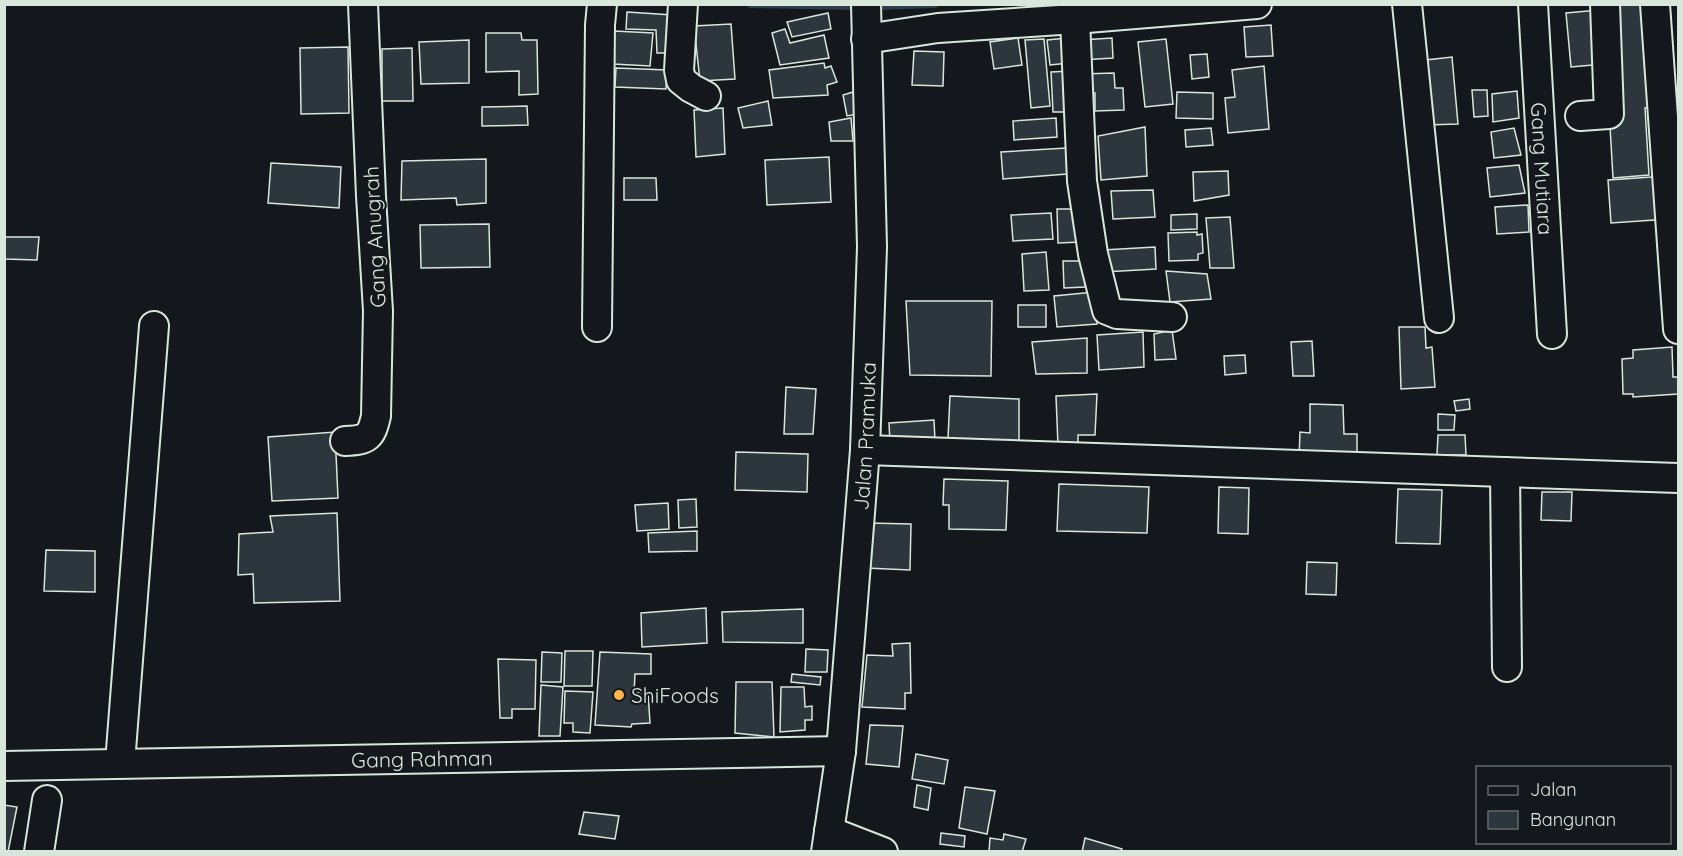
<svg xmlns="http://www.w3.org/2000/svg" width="1683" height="856" font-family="Quicksand,sans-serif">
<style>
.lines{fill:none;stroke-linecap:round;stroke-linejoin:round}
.stream{stroke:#2f3f4d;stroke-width:8}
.building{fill:#2c363c;stroke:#d8e6dc;stroke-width:1.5}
.minor-casing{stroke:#d8e6dc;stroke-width:32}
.minor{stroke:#14181c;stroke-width:28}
.poi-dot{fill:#ffb74d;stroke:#14181c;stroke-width:2}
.labels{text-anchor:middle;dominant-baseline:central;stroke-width:4.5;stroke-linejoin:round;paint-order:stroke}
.street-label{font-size:21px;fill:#d8e6dc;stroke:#14181c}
.poi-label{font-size:21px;fill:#d8e6dc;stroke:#14181c;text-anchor:start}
</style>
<rect width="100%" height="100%" fill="#14181c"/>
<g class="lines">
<!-- stream -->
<g class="stream">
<polyline points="751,4 860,6"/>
<polyline points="872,6 935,4"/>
</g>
</g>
<!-- building -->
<g class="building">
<polygon points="1616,4 1652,4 1657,107 1645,108 1649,175 1613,178 1609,109"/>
<polygon points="1599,10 1604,64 1571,67 1566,13"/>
<polygon points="627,12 673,15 673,53 657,53 656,30 626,29"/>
<polygon points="828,13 831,29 792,37 787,22"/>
<polygon points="731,24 735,79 700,81 694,26"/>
<polygon points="1271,25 1273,56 1246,57 1244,27"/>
<polygon points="785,29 790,43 824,35 829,58 780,65 772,33"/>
<polygon points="614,31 653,33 650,66 613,64"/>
<polygon points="486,33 521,33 522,40 537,40 538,94 519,95 519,71 486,72"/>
<polygon points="1018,38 1022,65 994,69 990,42"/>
<polygon points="1067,38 1069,63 1050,65 1047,40"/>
<polygon points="1112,38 1113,58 1082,60 1081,40"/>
<polygon points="1044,39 1050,106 1031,108 1025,40"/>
<polygon points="1166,39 1173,104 1145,107 1138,42"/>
<polygon points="469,40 469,83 421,84 419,42"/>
<polygon points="348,47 349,113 301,114 300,48"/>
<polygon points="412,48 413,101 382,101 382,49"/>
<polygon points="914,51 944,52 943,86 912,85"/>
<polygon points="1207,54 1209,77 1192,79 1190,55"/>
<polygon points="1452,57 1458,124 1425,125 1417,61"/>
<polygon points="824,63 825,68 831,66 837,82 827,85 828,95 773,98 769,70"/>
<polygon points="1264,66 1269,129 1228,133 1225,98 1235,97 1232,70"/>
<polygon points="616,68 667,70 666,89 615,87"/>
<polygon points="1070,71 1073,112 1053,112 1051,72"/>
<polygon points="1114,73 1115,88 1123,88 1124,110 1095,111 1095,93 1082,94 1081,74"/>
<polygon points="1472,90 1487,90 1488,116 1474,117"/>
<polygon points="1517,91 1519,118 1493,122 1492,94"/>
<polygon points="853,92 858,114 847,116 843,95"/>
<polygon points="1177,92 1213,93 1213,119 1176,118"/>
<polygon points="768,101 772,125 743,128 738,108"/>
<polygon points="527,106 528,125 482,126 482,107"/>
<polygon points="723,108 725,154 696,157 694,110"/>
<polygon points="851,118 853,141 831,141 829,122"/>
<polygon points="1056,118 1057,137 1014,140 1013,121"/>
<polygon points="1145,127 1147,176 1101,180 1098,136"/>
<polygon points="1211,128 1213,145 1186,147 1185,130"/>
<polygon points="1514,128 1521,155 1494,158 1491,132"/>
<polygon points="1066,148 1067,174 1003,179 1001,152"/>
<polygon points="829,157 831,202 767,205 765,160"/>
<polygon points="486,159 486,203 457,205 456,198 401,200 402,161"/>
<polygon points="271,163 341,167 339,208 268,203"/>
<polygon points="1519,165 1525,193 1490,197 1487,168"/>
<polygon points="1228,171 1229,195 1194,201 1193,172"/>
<polygon points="1666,176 1669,219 1611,223 1608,180"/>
<polygon points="624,178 656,178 657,200 624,200"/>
<polygon points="1153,190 1155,217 1113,219 1111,191"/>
<polygon points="1528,205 1529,232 1497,234 1495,207"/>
<polygon points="1057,209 1080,209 1081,242 1058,243"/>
<polygon points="1051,213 1053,239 1013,241 1011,215"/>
<polygon points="1197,214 1197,229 1171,230 1171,215"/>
<polygon points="1230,217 1234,268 1210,268 1206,218"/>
<polygon points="489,224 490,267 421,268 420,225"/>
<polygon points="1197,232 1197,235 1202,234 1203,253 1198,254 1198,260 1169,261 1168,233"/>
<polygon points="4,237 39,237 37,260 4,259"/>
<polygon points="1155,247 1156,269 1104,272 1103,250"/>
<polygon points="1046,252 1049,290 1024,291 1022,254"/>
<polygon points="1063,261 1084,261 1085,287 1064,288"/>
<polygon points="1166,271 1207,274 1211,299 1170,302"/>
<polygon points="1094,292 1097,324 1057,327 1054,296"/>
<polygon points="906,301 992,301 991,376 910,375"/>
<rect x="1018" y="305" width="28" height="22"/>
<polygon points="1399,327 1425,327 1426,348 1432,347 1435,387 1401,389"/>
<polygon points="1172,330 1176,359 1155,360 1154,334"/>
<polygon points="1143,332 1144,367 1099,370 1097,335"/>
<polygon points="1087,338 1087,373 1036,374 1032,342"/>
<polygon points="1312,341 1314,376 1293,376 1291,342"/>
<polygon points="1672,347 1673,377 1678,377 1678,394 1633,397 1633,394 1623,394 1622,359 1633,358 1633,350"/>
<polygon points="1245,355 1246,373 1225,375 1224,356"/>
<polygon points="786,387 816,389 813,434 784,434"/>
<polygon points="1097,394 1095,435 1078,435 1078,446 1058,446 1056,396"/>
<polygon points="950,396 1019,399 1019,444 948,438"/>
<polygon points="1469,399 1470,409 1456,411 1454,401"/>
<polygon points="1310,404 1343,405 1344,434 1357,434 1357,460 1299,458 1300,432 1310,433"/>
<polygon points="1438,414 1455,415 1454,430 1438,430"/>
<polygon points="934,420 935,441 890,443 889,423"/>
<polygon points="335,432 338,498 272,501 268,437"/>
<polygon points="1438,435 1465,435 1466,455 1437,455"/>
<polygon points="736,452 808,454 807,492 735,490"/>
<polygon points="944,479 1008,481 1006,530 949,529 949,505 943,505"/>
<polygon points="1059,484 1149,487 1147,533 1057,531"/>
<polygon points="1219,487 1249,488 1248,534 1218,533"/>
<polygon points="1398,489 1442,490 1440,544 1396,543"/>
<polygon points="1542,492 1572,492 1571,521 1541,520"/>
<polygon points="696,499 697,527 679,528 678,500"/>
<polygon points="668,503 669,529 637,531 635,505"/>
<polygon points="337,513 340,601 254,603 253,574 238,575 239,534 273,532 270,516"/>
<polygon points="868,523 911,524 910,570 866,568"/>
<polygon points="697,531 697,551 649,552 648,533"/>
<polygon points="46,550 95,551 95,592 44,591"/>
<polygon points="1307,562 1337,563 1336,595 1306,594"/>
<polygon points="706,608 707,643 642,647 641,613"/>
<polygon points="803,609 803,643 723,642 722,612"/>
<polygon points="910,643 911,693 905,693 905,709 862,707 867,655 893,656 892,644"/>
<polygon points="806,649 828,650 827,672 805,672"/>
<polygon points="565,651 593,651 592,686 564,686"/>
<polygon points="542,652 562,653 561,682 541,682"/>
<polygon points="600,652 651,654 651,674 635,674 634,693 648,692 650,723 632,724 631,727 595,725"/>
<polygon points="498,659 536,660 535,709 512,709 512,718 500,718"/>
<polygon points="792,674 821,677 820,685 791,682"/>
<polygon points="736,682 772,682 774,737 735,733"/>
<polygon points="541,685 563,687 560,736 539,736"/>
<polygon points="781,687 804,687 805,707 812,706 812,720 805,720 805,730 780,732"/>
<polygon points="565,691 593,692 590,733 573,732 573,723 564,723"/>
<polygon points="870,725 903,726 899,767 866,764"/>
<polygon points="916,754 948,760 944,784 912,779"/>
<polygon points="917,785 931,788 928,810 914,807"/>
<polygon points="965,787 995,791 987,834 959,828"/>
<polygon points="4,805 17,807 8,852 4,852"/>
<polygon points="584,812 619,816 615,839 579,834"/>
<polygon points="941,833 965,836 964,847 940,844"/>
<polygon points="1004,834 1026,839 1022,852 989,852 990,838 1003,840"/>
<polygon points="1085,838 1122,849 1121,852 1082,852"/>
</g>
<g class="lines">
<defs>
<g id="minor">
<polyline points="683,4 679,70 681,80 691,88 706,96"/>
<polyline points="1407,4 1439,318"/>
<path id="s1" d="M1533 4 1552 334"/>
<polyline points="1655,4 1678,329"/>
<polyline points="1075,19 1082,181 1093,254 1107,310 1117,314 1172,317"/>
<polyline points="866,39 938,28 1075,19 1257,4"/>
<polyline points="1580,116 1609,114 1605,4"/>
<polyline points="597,327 600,25 602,4"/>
<path d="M345 441C367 440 371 438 376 416L378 311 371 196 363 4"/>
<polyline points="865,450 1678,478"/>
<polyline points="1505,472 1507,667"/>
<polyline points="120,763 154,326"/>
<path id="s2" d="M4 766 841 751"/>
<polyline points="829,831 883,852"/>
<polyline points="39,852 47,800"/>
<path id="s3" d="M826 852 841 751 865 450 872 247 866 4"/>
</g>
</defs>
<!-- minor casing -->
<use href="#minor" class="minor-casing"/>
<!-- minor -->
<use href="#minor" class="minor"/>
</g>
<!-- markers -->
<circle class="poi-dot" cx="619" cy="695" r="6"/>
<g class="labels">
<!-- street labels -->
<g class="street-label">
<text stroke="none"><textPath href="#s1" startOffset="165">Gang Mutiara</textPath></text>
<text transform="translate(374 237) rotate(-93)">Gang Anugrah</text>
<text stroke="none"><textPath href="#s3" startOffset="418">Jalan Pramuka</textPath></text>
<text stroke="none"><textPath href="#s2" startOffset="418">Gang Rahman</textPath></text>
</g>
<!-- poi labels -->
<g class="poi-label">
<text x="631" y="695">ShiFoods</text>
</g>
</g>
<!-- border -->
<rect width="1683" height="856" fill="none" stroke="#d8e6dc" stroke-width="12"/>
<!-- legend -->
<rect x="1476" y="766" width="195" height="78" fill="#14181c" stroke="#626a69" stroke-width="1.5"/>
<rect x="1488" y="786" width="30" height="9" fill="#14181c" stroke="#626a69" stroke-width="1.5"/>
<text x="1530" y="796" font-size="18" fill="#d8e6dc">Jalan</text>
<rect x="1488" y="811" width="30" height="18" fill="#2c363c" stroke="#626a69" stroke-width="1.5"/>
<text x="1530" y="826" font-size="18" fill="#d8e6dc">Bangunan</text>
</svg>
